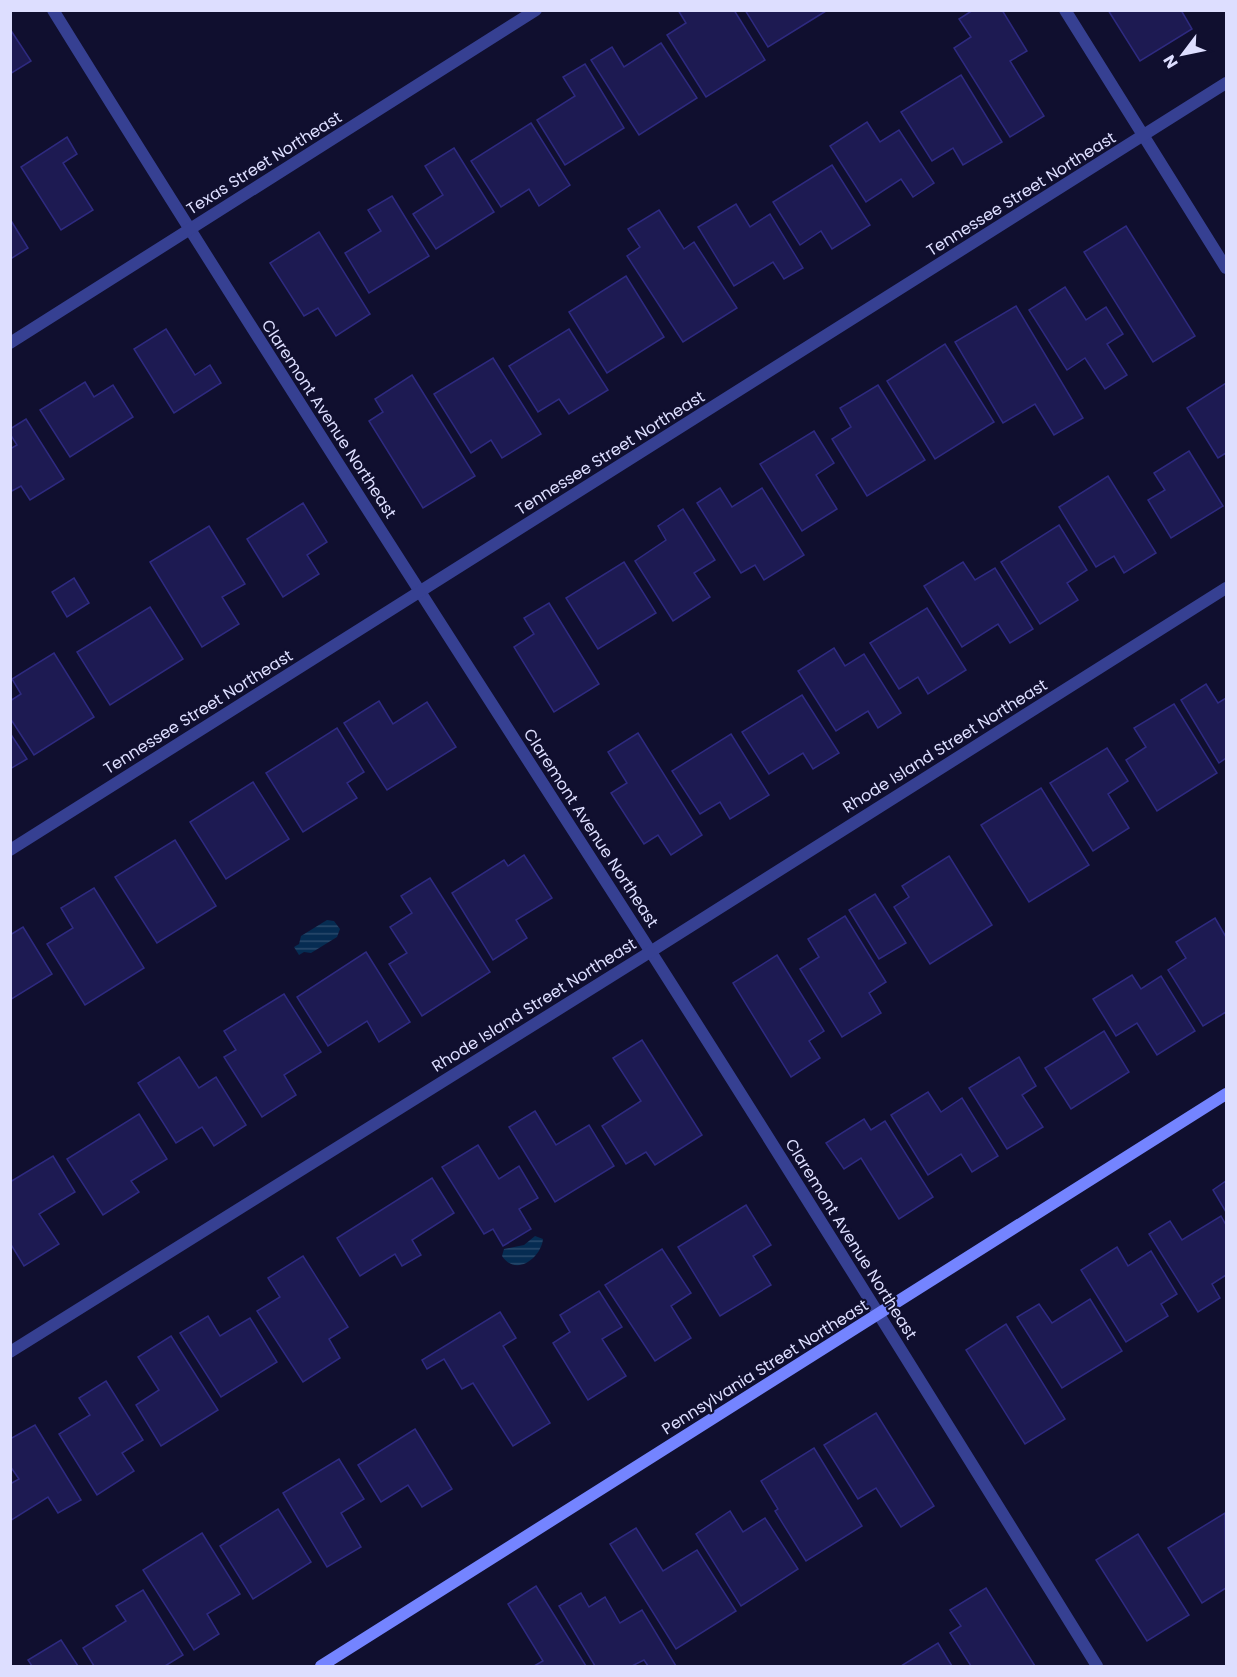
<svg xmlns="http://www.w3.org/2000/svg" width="1237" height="1677" font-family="Poppins,sans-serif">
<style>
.water{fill:url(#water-rules)}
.building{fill:#1d1a52;stroke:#2e2a80;stroke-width:1.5}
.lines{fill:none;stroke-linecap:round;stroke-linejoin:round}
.street{stroke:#364092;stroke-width:12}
.secondary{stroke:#7484ff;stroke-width:12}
.labels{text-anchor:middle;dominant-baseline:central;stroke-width:4.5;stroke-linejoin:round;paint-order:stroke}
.street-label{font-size:16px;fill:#dddeff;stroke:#100f2f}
</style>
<defs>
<pattern id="water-rules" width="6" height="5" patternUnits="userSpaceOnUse" patternTransform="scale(1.5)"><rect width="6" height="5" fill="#062c52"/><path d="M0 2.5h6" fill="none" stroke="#2a4a6c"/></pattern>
</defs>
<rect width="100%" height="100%" fill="#100f2f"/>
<!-- water -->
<g class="water">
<polygon points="327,920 334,921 340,929 337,937 311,953 304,952 299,955 294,947 299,944 301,936"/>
<path d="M535 1236 543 1239C541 1258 516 1277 502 1256L504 1249 524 1245Z"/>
</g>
<!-- building -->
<g class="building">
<polygon points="678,10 734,10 765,60 706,97 667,35 686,23"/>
<polygon points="745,10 826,10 826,11 768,47"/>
<polygon points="973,10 1002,10 1027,51 1010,61 1044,116 1010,137 954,48 971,37 959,19"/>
<polygon points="1108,10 1181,10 1192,29 1140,61"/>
<polygon points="10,29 31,61 10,74"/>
<polygon points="661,43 697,98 639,135 591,60 612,47 624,67"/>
<polygon points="585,64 624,128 565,165 537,120 575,96 563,77"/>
<polygon points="961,75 1002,142 963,165 953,148 932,161 901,112"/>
<polygon points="867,122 880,142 899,130 934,183 913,197 901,179 866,202 830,146"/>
<polygon points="531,123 570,185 539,206 529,189 501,207 471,161"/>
<polygon points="67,137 77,154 63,163 93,210 61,230 21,167"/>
<polygon points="454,148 494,212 436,249 413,214 443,195 425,166"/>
<polygon points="832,165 870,225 832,249 821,231 800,245 773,202"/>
<polygon points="392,196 429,256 369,293 345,253 381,231 368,210"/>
<polygon points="736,204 750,227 770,214 803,268 784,279 773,262 734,286 698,227"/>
<polygon points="659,210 684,249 694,242 737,308 683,342 627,256 640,247 628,229"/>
<polygon points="10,219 28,248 12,258 10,256"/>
<polygon points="1126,226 1195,336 1153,362 1084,252"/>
<polygon points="319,232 370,314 336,336 318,308 304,316 270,263"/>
<polygon points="626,276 664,337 607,373 569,312"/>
<polygon points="1065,287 1086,320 1106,307 1123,334 1107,344 1127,375 1105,389 1085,358 1067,370 1029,310"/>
<polygon points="1016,306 1083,418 1054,435 1035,404 1003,423 955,342"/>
<polygon points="166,329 195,375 210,365 221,383 174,413 134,349"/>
<polygon points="569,329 608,390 569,414 559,399 538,412 509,366"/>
<polygon points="945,344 994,422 935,459 887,381"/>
<polygon points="493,358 541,434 502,458 491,440 471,453 434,394"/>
<polygon points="412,375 475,476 423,508 369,421 383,412 375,399"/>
<polygon points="85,382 94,397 113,385 133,417 70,457 40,410"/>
<polygon points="1226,383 1226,453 1218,458 1187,408"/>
<polygon points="878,385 925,460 867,496 832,439 851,427 840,408"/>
<polygon points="26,419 64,479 30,500 21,486 10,492 10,449 17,445 10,434 10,429"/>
<polygon points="814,431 834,463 816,475 837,509 802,531 760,464"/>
<polygon points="1189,451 1223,506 1171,538 1148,500 1165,490 1154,473"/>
<polygon points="1108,476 1156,553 1124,573 1114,556 1096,567 1059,507"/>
<polygon points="720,488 732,507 762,488 804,555 764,580 755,565 741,573 697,503"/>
<polygon points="303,503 327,542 307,555 319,574 283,597 247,539"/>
<polygon points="683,509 715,560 694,573 710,597 673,621 635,561 666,540 658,526"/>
<polygon points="1059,525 1087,570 1067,583 1078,600 1040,624 1001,562"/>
<polygon points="209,526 245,584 222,597 239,624 202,647 150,562"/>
<polygon points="624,562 656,613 598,649 566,598"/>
<polygon points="963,562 975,580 995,568 1033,629 1010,643 998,624 962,647 924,586"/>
<polygon points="74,578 89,603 67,617 52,592"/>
<polygon points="549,603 599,684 554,712 514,647 534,634 524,618"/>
<polygon points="150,607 183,659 110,705 77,652"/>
<polygon points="927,608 966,670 928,694 918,677 899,689 870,643"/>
<polygon points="834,648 845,666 864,654 901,713 878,728 868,711 836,731 798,671"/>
<polygon points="54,653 94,717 34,755 10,718 10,701 21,694 12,679"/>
<polygon points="1206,684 1218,703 1226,698 1226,758 1219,763 1181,700"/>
<polygon points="802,695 839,753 813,769 803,753 769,774 742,732"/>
<polygon points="379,701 393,724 427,702 456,747 387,790 344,723"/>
<polygon points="1174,704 1217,773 1157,811 1126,760 1146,747 1134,728"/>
<polygon points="337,728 364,772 347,783 357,798 303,832 266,773"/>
<polygon points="10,733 27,759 10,769"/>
<polygon points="638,733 702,835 671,855 658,835 644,844 611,793 627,783 608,752"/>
<polygon points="731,734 769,795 730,819 720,802 700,814 672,771"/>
<polygon points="1107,748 1128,781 1108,794 1129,828 1093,851 1050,783"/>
<polygon points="253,782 289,839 226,879 190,822"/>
<polygon points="1041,788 1089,865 1029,902 981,825"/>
<polygon points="175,840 216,906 157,943 115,877"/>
<polygon points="524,855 552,898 516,920 527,938 493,960 452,893 504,860 508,866"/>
<polygon points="949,856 992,925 930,964 894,907 909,897 902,886"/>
<polygon points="430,878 490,972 422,1016 389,964 407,953 390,927 412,913 401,896"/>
<polygon points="94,888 144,968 85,1005 47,944 73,928 61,908"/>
<polygon points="875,894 906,943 879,959 849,910"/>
<polygon points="845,916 886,982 869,993 881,1013 842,1037 800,969 819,957 808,939"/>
<polygon points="1215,918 1226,937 1226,1012 1203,1026 1168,970 1186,958 1176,942"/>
<polygon points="23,927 52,974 10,1000 10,935"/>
<polygon points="366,952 410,1022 379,1042 367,1021 328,1046 297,997"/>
<polygon points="777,955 824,1031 809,1041 820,1058 791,1077 733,983"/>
<polygon points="1132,975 1141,989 1161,976 1195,1031 1157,1055 1137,1023 1116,1036 1093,999"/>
<polygon points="284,994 321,1052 284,1075 296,1095 262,1117 224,1057 236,1050 224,1031"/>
<polygon points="1104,1031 1129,1072 1071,1109 1045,1068"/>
<polygon points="642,1040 702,1135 655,1165 646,1152 626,1164 602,1126 641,1101 613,1058"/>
<polygon points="179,1057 199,1088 216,1077 246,1125 214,1146 202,1127 176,1143 138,1083"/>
<polygon points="1019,1057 1036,1086 1022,1095 1043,1127 1007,1149 969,1088"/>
<polygon points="928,1092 941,1112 962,1098 998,1156 972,1172 961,1154 928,1175 891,1115"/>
<polygon points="535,1111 556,1145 589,1125 614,1166 555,1202 509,1127"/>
<polygon points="139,1114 167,1159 131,1181 139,1192 103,1215 67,1159"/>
<polygon points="864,1119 871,1130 885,1121 933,1197 899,1219 861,1158 844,1169 826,1143"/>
<polygon points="478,1145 499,1179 519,1166 538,1198 519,1209 531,1229 503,1246 493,1229 484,1234 442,1167"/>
<polygon points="53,1156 75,1192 39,1214 59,1244 24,1266 10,1243 10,1182"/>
<polygon points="432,1178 454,1213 412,1240 421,1255 402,1266 395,1254 360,1276 337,1238"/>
<polygon points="1226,1181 1226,1212 1213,1190"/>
<polygon points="746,1205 771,1245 753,1256 771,1285 720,1316 678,1247"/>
<polygon points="1221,1216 1226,1225 1226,1275 1212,1284 1220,1298 1198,1312 1149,1234 1170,1221 1182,1240"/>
<polygon points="1117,1247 1128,1266 1151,1251 1177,1294 1161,1304 1168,1316 1126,1342 1081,1270"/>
<polygon points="662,1249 691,1293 671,1306 691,1338 655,1361 605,1285"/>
<polygon points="303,1256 348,1327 329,1339 340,1358 303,1382 257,1311 280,1297 268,1278"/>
<polygon points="599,1291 622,1327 602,1339 626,1376 588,1400 553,1343 570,1332 560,1315"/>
<polygon points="1090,1299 1122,1351 1062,1388 1017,1317 1039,1304 1052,1323"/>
<polygon points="500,1312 516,1338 503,1346 550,1423 513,1446 473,1383 462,1389 444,1359 427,1369 422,1360"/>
<polygon points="208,1316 220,1336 250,1318 277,1362 221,1397 180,1333"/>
<polygon points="1006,1324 1065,1419 1025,1444 966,1350"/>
<polygon points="171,1336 218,1410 161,1446 136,1405 159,1390 138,1357"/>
<polygon points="106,1381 143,1440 122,1453 134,1471 97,1495 59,1434 90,1415 79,1398"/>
<polygon points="876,1413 934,1506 901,1527 876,1488 858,1499 824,1445"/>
<polygon points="35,1425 81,1500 58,1513 48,1497 10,1521 10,1484 19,1479 10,1466 10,1439"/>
<polygon points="415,1429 452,1489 422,1507 408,1485 381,1502 358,1465"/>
<polygon points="814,1448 862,1526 806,1561 775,1511 778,1509 761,1481"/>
<polygon points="339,1459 364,1499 341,1513 361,1547 327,1567 283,1493"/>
<polygon points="278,1509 311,1562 253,1599 220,1546"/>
<polygon points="730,1511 743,1532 765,1518 798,1569 741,1606 696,1534"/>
<polygon points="1225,1513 1226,1588 1202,1603 1168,1548"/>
<polygon points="636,1528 663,1571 697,1550 736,1611 676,1649 610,1544"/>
<polygon points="202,1533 240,1594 207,1614 219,1634 194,1650 143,1570"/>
<polygon points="1138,1534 1189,1615 1147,1641 1096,1560"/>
<polygon points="536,1586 586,1666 534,1666 543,1661 508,1604"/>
<polygon points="986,1588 1035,1666 971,1666 950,1633 961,1626 950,1610"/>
<polygon points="143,1590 183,1655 165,1666 94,1666 83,1648 126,1621 116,1606"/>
<polygon points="581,1593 589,1607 605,1597 620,1623 642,1610 676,1666 648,1666 644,1660 632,1666 595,1666 559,1606"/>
<polygon points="61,1640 78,1666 32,1666 28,1660"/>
<polygon points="938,1643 952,1666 901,1666"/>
</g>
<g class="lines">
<!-- street -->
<g class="street">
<path d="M53 10C248 325 449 637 649 949 801 1187 949 1427 1097 1666"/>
<polyline points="1065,10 1226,268"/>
<polyline points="10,343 536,10"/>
<polyline points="10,850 1226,83"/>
<polyline points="10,1352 650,952 1226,588"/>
</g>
<!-- secondary -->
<polyline class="secondary" points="321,1666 1226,1094"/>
</g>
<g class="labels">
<!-- street labels -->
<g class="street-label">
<text transform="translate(264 163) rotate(-32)">Texas Street Northeast</text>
<text transform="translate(1021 194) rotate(-32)">Tennessee Street Northeast</text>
<text transform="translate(329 419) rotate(57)">Claremont Avenue Northeast</text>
<text transform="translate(610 453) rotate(-32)">Tennessee Street Northeast</text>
<text transform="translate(198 712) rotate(-32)">Tennessee Street Northeast</text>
<text transform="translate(945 746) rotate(-32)">Rhode Island Street Northeast</text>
<text transform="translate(591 828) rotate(57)">Claremont Avenue Northeast</text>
<text transform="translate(534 1005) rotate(-32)">Rhode Island Street Northeast</text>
<text transform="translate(851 1239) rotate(58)">Claremont Avenue Northeast</text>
<text transform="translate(765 1367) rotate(-32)">Pennsylvania Street Northeast</text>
</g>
</g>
<!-- border -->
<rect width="1237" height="1677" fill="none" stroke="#dddeff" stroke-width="24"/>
<!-- north arrow -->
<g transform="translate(1183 54) rotate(238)" stroke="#100f2f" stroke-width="4.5" paint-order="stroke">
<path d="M0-4.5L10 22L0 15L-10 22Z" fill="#dddeff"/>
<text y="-9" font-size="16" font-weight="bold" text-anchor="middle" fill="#dddeff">N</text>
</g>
</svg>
